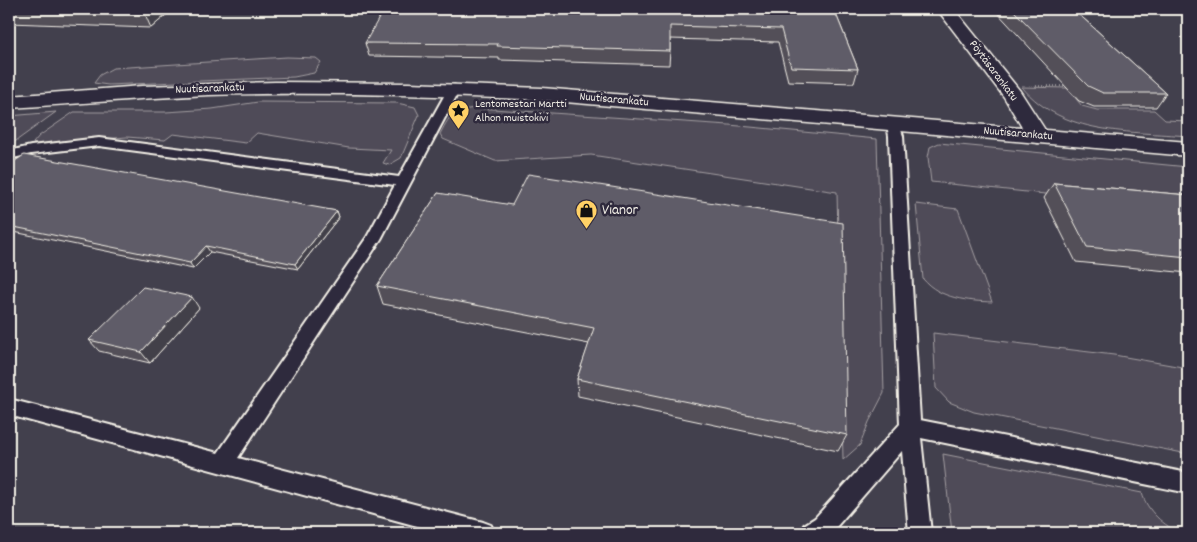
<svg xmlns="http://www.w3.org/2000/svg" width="1197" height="542" font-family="Dekko,sans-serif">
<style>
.built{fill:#433f4e}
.green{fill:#504b59;stroke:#a29ea0}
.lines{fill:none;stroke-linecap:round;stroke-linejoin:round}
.lane-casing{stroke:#f4f1e8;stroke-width:4}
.street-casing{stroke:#f4f1e8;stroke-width:3}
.secondary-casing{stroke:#f4f1e8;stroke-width:3}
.path{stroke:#f4f1e8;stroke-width:2;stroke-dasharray:0.5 2.5;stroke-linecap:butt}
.lane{fill:#2f2a3d;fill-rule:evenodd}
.street{fill:#2f2a3d;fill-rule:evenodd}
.secondary{fill:#2f2a3d;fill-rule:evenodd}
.wall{fill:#524f59;stroke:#f4f1e8}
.shaded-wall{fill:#424048;stroke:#f4f1e8}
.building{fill:#5f5c67;stroke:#f4f1e8}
.labels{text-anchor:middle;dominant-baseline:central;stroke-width:5;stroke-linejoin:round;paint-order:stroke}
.far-street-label{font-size:12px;fill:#f4f1e8;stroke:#2f2a3d}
.far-poi-label{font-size:12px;fill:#f4f1e8;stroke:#2f2a3d;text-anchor:start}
.poi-label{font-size:15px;fill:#f4f1e8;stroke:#2f2a3d;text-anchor:start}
</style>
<rect width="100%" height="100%" fill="#373244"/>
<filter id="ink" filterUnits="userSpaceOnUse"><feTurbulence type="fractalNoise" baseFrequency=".02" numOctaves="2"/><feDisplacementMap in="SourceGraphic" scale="10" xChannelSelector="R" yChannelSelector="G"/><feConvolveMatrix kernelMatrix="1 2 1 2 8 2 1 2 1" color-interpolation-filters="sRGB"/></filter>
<g filter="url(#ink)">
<!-- built -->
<rect class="built" x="9" y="9" width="1179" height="524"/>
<!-- green -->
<g class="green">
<polygon points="287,57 316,58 321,62 314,73 294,77 108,85 94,83 100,75 113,68"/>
<path d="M1022 87 1067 88 1082 106 1097 110H1154L1165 120 1188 121V136C1130 131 1063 136 1022 87Z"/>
<polygon points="258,102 397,103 415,107 419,115 401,158 389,165 383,163 391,150 349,148 257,133 246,143 173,134 165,140 127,137 37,145 33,143 39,136 74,112 166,112 212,109"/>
<path d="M478 108 729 125 877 139 884 393 869 422 860 445 843 460 837 192 591 155 495 161 443 139 440 134C452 111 454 110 478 108Z"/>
<polygon points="56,112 9,146 9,116"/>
<polygon points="939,143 1188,167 1188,209 931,182 928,157 930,147"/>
<path d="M916 204 958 209 992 302C968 301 940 299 923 279Z"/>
<polygon points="933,333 1114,355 1188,368 1188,454 974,412 949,402 936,388"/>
<path d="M943 454 1142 493C1147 511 1164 526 1181 533H952Z"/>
</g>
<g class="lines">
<defs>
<g id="lane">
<polygon points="454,85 460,89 381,239 238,458 483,522 491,525 494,533 443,533 9,415 9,399 218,453 367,237 395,185 99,146 31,154 9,159 9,151 31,146 99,138 399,177 448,89"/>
<polygon points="893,120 899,124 903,136 920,420 1188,473 1188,493 921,438 931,533 909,533 902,451 831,533 801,533 804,525 815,518 900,424 889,136 887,124"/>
</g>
<polygon id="street" points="937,9 954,9 1020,91 1049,136 1046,141 1038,143 1030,141 1004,97"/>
<path id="secondary" d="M275 82 409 83 542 88 1188 142V156L542 100C431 95 320 92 209 95 142 98 76 104 9 108V96L142 86Z"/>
</defs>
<!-- lane casing -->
<use href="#lane" class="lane-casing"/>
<!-- street casing -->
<use href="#street" class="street-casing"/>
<!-- secondary casing -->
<use href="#secondary" class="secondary-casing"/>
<!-- path -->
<polyline class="path" points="1036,86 1065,86"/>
<!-- lane -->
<use href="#lane" class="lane"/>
<!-- street -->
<use href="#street" class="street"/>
<!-- secondary -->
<use href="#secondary" class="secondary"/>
</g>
<!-- wall -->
<g class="wall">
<polygon points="9,9 173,9 151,28 9,23"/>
<polygon points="834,9 858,69 854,83 788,81 778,42 670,39 670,51 669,65 499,60 499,58 369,56 365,43"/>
<polygon points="994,9 1073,9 1166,93 1156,107 1094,107 1079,101"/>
<polygon points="9,165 337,211 339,217 298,269 210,252 193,269 9,231"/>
<polygon points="1054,183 1188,195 1188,273 1076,262 1044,198"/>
<polygon points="438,193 847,435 838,451 578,396 577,379 589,344 383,304 377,286"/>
<polygon points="199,308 150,363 99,351 89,340"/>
</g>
<!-- shaded-wall -->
<g class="shaded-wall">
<polygon points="151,9 173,9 151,28 145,14"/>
<polygon points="337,211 339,217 298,269 295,264"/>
<polygon points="206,246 210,252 193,269 190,263"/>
<polygon points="192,297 199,308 150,363 141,352"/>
</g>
<!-- building -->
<g class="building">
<polygon points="9,9 151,9 145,14 9,10"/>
<polygon points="384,9 834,9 858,69 791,67 781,29 670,26 670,51 497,46 498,44 365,43"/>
<polygon points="1012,9 1073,9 1166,93 1103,93 1088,86"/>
<polygon points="24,155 337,211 295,264 206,246 190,263 9,226 9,165"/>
<polygon points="528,174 843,223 847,435 577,379 594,328 377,286 438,193 512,205"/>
<polygon points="1054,183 1188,195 1188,257 1087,247"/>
<polygon points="143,287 192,297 141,352 89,340"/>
</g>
</g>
<!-- icons -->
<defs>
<symbol id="sight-pin" viewBox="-11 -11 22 30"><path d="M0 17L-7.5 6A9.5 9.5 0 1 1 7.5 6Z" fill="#ffd166" stroke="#2f2a3d"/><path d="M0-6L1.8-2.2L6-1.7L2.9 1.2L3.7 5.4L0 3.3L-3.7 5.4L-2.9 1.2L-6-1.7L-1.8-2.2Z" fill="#111"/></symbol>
<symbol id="shop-pin" viewBox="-11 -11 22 30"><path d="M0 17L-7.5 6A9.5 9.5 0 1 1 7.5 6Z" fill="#ffd166" stroke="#2f2a3d"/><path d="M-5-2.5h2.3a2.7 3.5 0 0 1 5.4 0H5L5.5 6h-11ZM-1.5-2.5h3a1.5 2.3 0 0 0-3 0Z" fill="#111"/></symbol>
</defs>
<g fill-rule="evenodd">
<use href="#sight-pin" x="446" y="98" width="25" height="34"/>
<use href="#shop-pin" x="574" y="198" width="25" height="34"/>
</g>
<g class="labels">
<!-- far-street labels -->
<g class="far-street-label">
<text transform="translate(993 71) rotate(53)">Pöytäsarankatu</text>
<text transform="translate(210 89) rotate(-2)">Nuutisarankatu</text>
<text transform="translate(614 100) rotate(5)">Nuutisarankatu</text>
<text transform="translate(1018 134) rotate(5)">Nuutisarankatu</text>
</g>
<!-- far-poi labels -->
<g class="far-poi-label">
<text x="475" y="104">Lentomestari Martti<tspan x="475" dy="14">Alhon muistokivi</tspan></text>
</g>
<!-- poi labels -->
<g class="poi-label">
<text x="602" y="211">Vianor</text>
</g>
</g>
<!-- margin -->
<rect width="1197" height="542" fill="none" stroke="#2f2a3d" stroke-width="30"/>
<rect x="15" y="15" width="1167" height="512" fill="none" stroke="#f4f1e8" stroke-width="2" filter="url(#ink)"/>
</svg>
